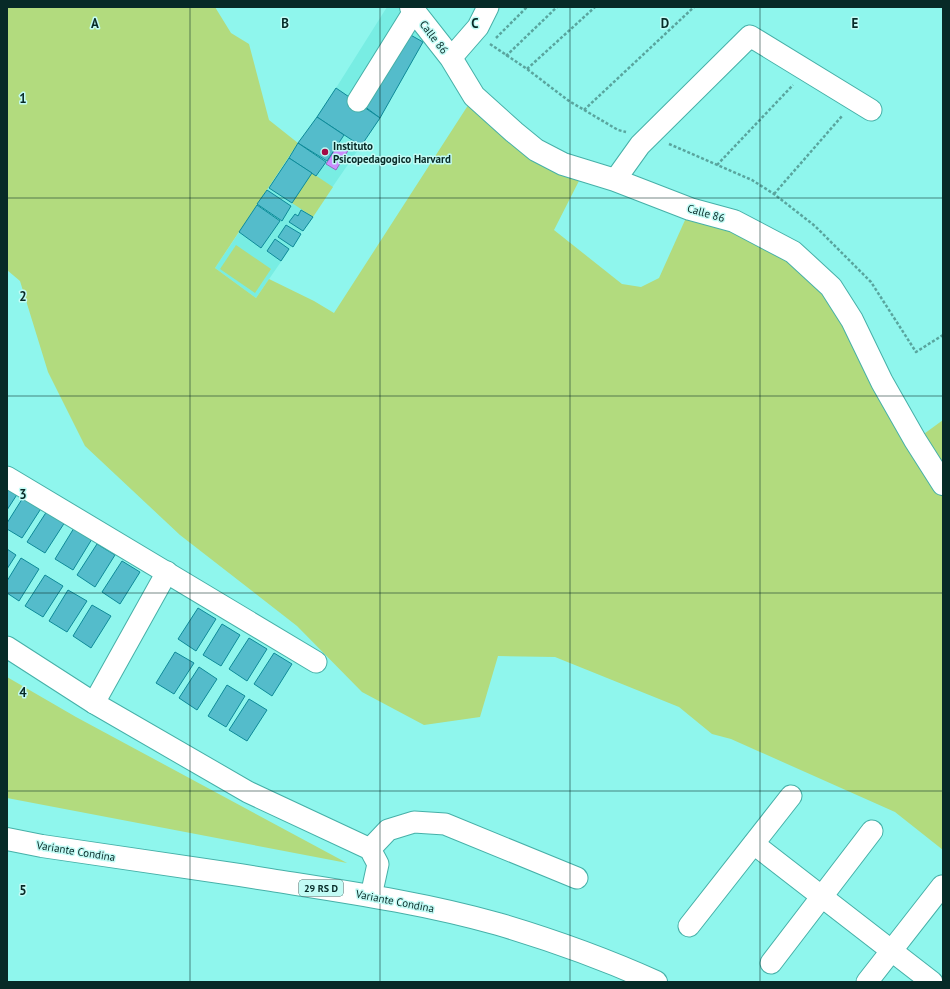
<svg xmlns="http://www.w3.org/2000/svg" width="950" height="989" font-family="'PT Sans',sans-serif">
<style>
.built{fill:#78ede3}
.green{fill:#b2db7e}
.water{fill:#cc8efe;stroke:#9170be}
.building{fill:#54bccb;stroke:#0e8a99}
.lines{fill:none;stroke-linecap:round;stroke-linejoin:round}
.minor-casing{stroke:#46b0a8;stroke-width:23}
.major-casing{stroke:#46b0a8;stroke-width:24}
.highway-casing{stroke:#46b0a8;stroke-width:24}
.path{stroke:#59a59e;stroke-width:2.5;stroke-dasharray:3 2;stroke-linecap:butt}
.minor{stroke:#fff;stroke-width:21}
.major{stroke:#fff;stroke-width:22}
.highway{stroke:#fff;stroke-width:22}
.grid{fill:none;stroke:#072a27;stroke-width:1;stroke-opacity:0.55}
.poi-dot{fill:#a30a45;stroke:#c2fbf5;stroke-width:1.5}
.labels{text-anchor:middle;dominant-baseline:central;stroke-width:3;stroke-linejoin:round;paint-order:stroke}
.shield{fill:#c2fbf5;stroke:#3f6965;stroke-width:1}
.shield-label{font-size:10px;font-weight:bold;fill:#072a27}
.street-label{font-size:11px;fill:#072a27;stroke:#c2fbf5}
.poi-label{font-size:11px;font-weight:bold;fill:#072a27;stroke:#c2fbf5;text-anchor:start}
.grid-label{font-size:13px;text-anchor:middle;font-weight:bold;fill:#072a27;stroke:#c2fbf5;stroke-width:3;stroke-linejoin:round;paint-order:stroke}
</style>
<rect width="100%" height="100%" fill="#8ff6ed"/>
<!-- built -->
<polygon class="built" points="387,7 404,7 428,36 423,42 380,118 256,298 215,268 336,88"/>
<!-- green -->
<g class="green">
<polygon points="7,7 215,7 231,33 249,44 269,120 298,143 215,268 256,298 269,279 314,301 334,313 474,96 584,171 554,230 622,284 641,287 659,278 690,209 807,265 917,439 943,420 943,850 895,812 731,739 712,734 679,707 555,657 498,656 480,717 424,725 362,692 297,626 180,535 85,446 48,372 20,281 7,270"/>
<polygon points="312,173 333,187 313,217 292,203"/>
<polygon points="236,245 271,269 255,293 220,269"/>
<polygon points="7,677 76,717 347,863 7,798"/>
</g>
<!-- water -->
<polygon class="water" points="339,143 349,149 336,170 326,164"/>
<!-- building -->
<g class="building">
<polygon points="407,33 423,42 380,118 364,106"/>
<polygon points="336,88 380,118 361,146 317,117"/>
<polygon points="317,117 344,135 327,161 298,143"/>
<polygon points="298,143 326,162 316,176 289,158"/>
<polygon points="289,158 312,173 292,203 269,188"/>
<polygon points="267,190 291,206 282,221 257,204"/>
<polygon points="257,205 280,221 261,248 239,232"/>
<polygon points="301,210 313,217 303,231 289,222 295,214 298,216"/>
<polygon points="286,225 301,234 293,247 278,237"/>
<polygon points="275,239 289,249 281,261 267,251"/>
<polygon points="7,486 18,493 7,510"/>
<polygon points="24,496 42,507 22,538 7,529 7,523"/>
<polygon points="47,511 65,522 45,553 27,542"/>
<polygon points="74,528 92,539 73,570 55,559"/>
<polygon points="97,544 115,555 95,587 77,575"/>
<polygon points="7,549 16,555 7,569"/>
<polygon points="21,558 39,569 19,601 7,593 7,581"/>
<polygon points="122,561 140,572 120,604 102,592"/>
<polygon points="45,575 63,586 43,617 25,606"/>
<polygon points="68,590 87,601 67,632 49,621"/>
<polygon points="92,605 111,616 91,648 73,636"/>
<polygon points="198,608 216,619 196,651 178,639"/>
<polygon points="222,624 240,635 221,666 203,655"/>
<polygon points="249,638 267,649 247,681 229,669"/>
<polygon points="175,652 194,663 174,694 156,683"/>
<polygon points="274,653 292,664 272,696 254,684"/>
<polygon points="199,667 217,679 197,710 179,698"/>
<polygon points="227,685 245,696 226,727 208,716"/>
<polygon points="249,699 267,710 247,741 229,730"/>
</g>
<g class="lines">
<defs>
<g id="minor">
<polyline points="451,58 478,27 488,7"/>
<polyline points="358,101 414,11"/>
<polyline points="615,180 640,145 750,36 871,110"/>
<polyline points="7,477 316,662"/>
<polyline points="7,647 94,703 248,792 370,849 378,864 371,896"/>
<polyline points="94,703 167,572"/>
<polyline points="754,844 932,982"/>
<polyline points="370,849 388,830 414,822 445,824 577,878"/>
<polyline points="689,926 791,796"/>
<polyline points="771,963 872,831"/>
<polyline points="867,982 942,886"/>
</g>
<polyline id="major" points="411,7 451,58 474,96 514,132 536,150 563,164 615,180 690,209 734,221 793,252 831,287 852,320 882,382 915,440 943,484"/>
<path id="highway" d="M7 839 42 846C119 857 195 868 271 880 347 892 424 903 498 924 552 940 605 959 656 982"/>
</defs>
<!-- minor casing -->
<use href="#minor" class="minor-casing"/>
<!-- major casing -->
<use href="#major" class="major-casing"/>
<!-- highway casing -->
<use href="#highway" class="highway-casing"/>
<!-- path -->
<g class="path">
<polyline points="496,38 527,7"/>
<polyline points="490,44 527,69 569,101 618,130 626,132"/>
<polyline points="506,56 557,7"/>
<polyline points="527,69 595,7"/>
<polyline points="584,110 694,7"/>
<polyline points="669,144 752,180 774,194 815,226 871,282 916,352 943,335"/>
<polyline points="717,165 793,85"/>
<polyline points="774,194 842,116"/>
</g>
<!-- minor -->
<use href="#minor" class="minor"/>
<!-- major -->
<use href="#major" class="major"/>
<!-- highway -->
<use href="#highway" class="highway"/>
</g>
<!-- grid -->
<path class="grid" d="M190 7V982M380 7V982M570 7V982M760 7V982M7 198H943M7 396H943M7 593H943M7 791H943"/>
<!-- markers -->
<circle class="poi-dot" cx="325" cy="152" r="4"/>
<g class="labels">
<!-- shield labels -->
<rect class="shield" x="299" y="880" width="44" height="16" rx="3"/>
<g class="shield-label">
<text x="321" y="888">29 RS D</text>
</g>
<!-- street labels -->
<g class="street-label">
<text transform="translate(434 37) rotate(52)">Calle 86</text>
<text transform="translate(706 213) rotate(16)">Calle 86</text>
<text transform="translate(76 851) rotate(9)">Variante Condina</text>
<text transform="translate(395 901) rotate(11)">Variante Condina</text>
</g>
<!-- poi labels -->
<g class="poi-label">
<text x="333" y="146">Instituto<tspan x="333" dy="13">Psicopedagogico Harvard</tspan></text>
</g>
</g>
<g class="grid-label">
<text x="95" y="28">A</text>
<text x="285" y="28">B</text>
<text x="475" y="28">C</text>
<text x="665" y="28">D</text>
<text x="855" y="28">E</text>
<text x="23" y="103">1</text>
<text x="23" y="301">2</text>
<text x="23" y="499">3</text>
<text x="23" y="697">4</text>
<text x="23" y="895">5</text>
</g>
<!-- border -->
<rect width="950" height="989" fill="none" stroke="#072a27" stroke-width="16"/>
</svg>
